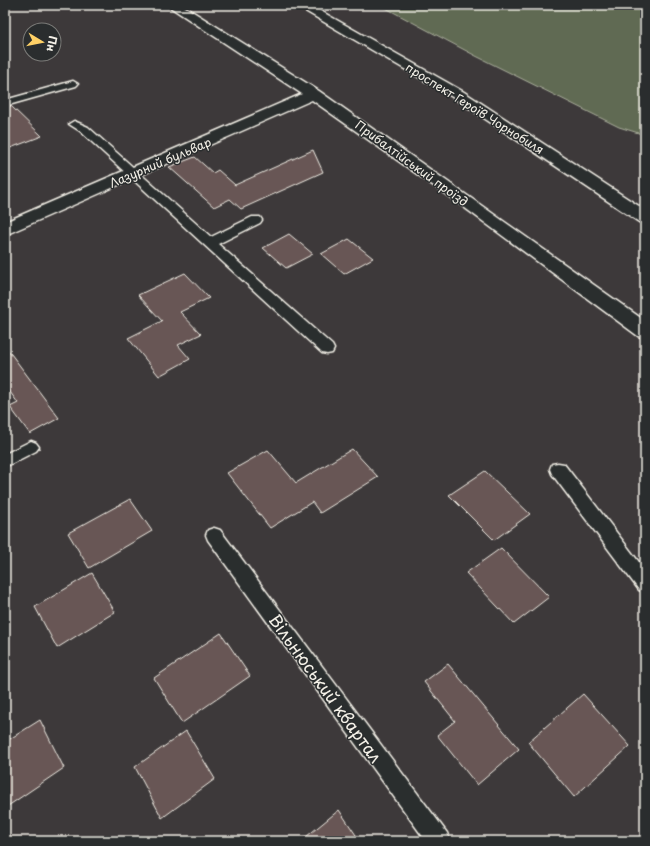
<svg xmlns="http://www.w3.org/2000/svg" width="650" height="846" font-family="'Playpen Sans',sans-serif">
<style>
.green{fill:#616b52;stroke:#aaae9d}
.building{fill:#685655;stroke:#f4f1e8}
.lines{fill:none;stroke-linecap:round;stroke-linejoin:round}
.lane-casing{stroke:#f4f1e8;stroke-width:3}
.street-casing{stroke:#f4f1e8;stroke-width:3}
.secondary-casing{stroke:#f4f1e8;stroke-width:3}
.lane{fill:#2a2d2e;fill-rule:evenodd}
.street{fill:#2a2d2e;fill-rule:evenodd}
.secondary{fill:#2a2d2e;fill-rule:evenodd}
.labels{text-anchor:middle;dominant-baseline:central;stroke-width:3;stroke-linejoin:round;paint-order:stroke}
.far-street-label{font-size:12px;fill:#f4f1e8;stroke:#2a2d2e}
.near-street-label{font-size:17px;fill:#f4f1e8;stroke:#2a2d2e}
</style>
<rect width="100%" height="100%" fill="#3d393a"/>
<filter id="ink" filterUnits="userSpaceOnUse"><feTurbulence type="fractalNoise" baseFrequency=".025" numOctaves="2"/><feDisplacementMap in="SourceGraphic" scale="8" xChannelSelector="R" yChannelSelector="G"/><feConvolveMatrix kernelMatrix="1 2 1 2 8 2 1 2 1" color-interpolation-filters="sRGB"/></filter>
<g filter="url(#ink)">
<!-- green -->
<polygon class="green" points="380,5 645,5 645,135 619,127 476,56"/>
<!-- building -->
<g class="building">
<polygon points="11,106 42,136 5,150 5,107"/>
<polygon points="313,150 323,172 241,209 230,199 214,207 169,167 195,157 213,173 218,170 235,185"/>
<polygon points="289,234 313,254 286,268 263,248"/>
<polygon points="349,239 373,258 344,274 321,254"/>
<polygon points="185,273 209,298 180,312 201,334 178,345 190,359 159,376 128,338 162,321 138,295"/>
<polygon points="5,346 59,418 30,434 10,407 18,403 5,385"/>
<polygon points="352,449 378,477 320,513 312,502 270,528 227,473 268,450 296,483"/>
<polygon points="485,471 530,514 494,540 449,495"/>
<polygon points="130,499 152,531 89,568 68,533"/>
<polygon points="501,548 549,597 514,624 466,573"/>
<polygon points="92,573 115,612 57,648 35,607"/>
<polygon points="221,633 250,676 182,723 154,678"/>
<polygon points="448,664 519,749 477,785 437,735 455,721 424,682"/>
<polygon points="583,694 630,746 574,797 528,742"/>
<polygon points="40,720 64,768 5,808 5,742"/>
<polygon points="186,731 215,779 162,818 135,767"/>
<polygon points="339,810 360,841 301,841"/>
</g>
<g class="lines">
<defs>
<g id="lane">
<polygon points="73,81 78,84 76,86 5,106 5,100"/>
<polygon points="74,121 88,127 211,237 252,217 260,217 262,220 260,223 218,244 332,345 334,349 332,353 327,354 322,353 80,131 69,124"/>
<polygon points="31,441 36,443 39,447 36,451 5,467 5,454"/>
<polygon points="558,463 564,464 645,570 645,592 639,590 552,474 550,469 552,464"/>
<polygon points="214,528 220,530 447,833 450,841 426,841 208,540 206,535 208,530"/>
</g>
<polygon id="street" points="167,5 182,5 319,91 645,321 645,338 638,336 465,208 312,100 5,235 5,222 302,94"/>
<polygon id="secondary" points="295,5 310,5 464,92 645,210 645,223 639,222 454,98"/>
</defs>
<!-- lane casing -->
<use href="#lane" class="lane-casing"/>
<!-- street casing -->
<use href="#street" class="street-casing"/>
<!-- secondary casing -->
<use href="#secondary" class="secondary-casing"/>
<!-- lane -->
<use href="#lane" class="lane"/>
<!-- street -->
<use href="#street" class="street"/>
<!-- secondary -->
<use href="#secondary" class="secondary"/>
</g>
</g>
<g class="labels">
<!-- far-street labels -->
<g class="far-street-label">
<text transform="translate(475 108) rotate(32)">проспект Героїв Чорнобиля</text>
<text transform="translate(160 162) rotate(-23)">Лазурний бульвар</text>
<text transform="translate(412 163) rotate(36)">Прибалтійський проїзд</text>
</g>
<!-- near-street labels -->
<g class="near-street-label">
<text transform="translate(326 688) rotate(54)">Вільнюський квартал</text>
</g>
</g>
<!-- margin -->
<rect width="650" height="846" fill="none" stroke="#2a2d2e" stroke-width="20"/>
<rect x="10" y="10" width="630" height="826" fill="none" stroke="#f4f1e8" stroke-width="1.5" filter="url(#ink)"/>
<!-- north arrow -->
<g transform="translate(42 42) rotate(100)"><circle r="19" fill="#2a2d2e" stroke="#7b7b78"/>
<path d="M0-3L7 15L0 10L-7 15Z" fill="#ffd166"/>
<text y="-6" font-size="11" font-weight="bold" text-anchor="middle" fill="#f4f1e8">Пн</text>
</g>
</svg>
